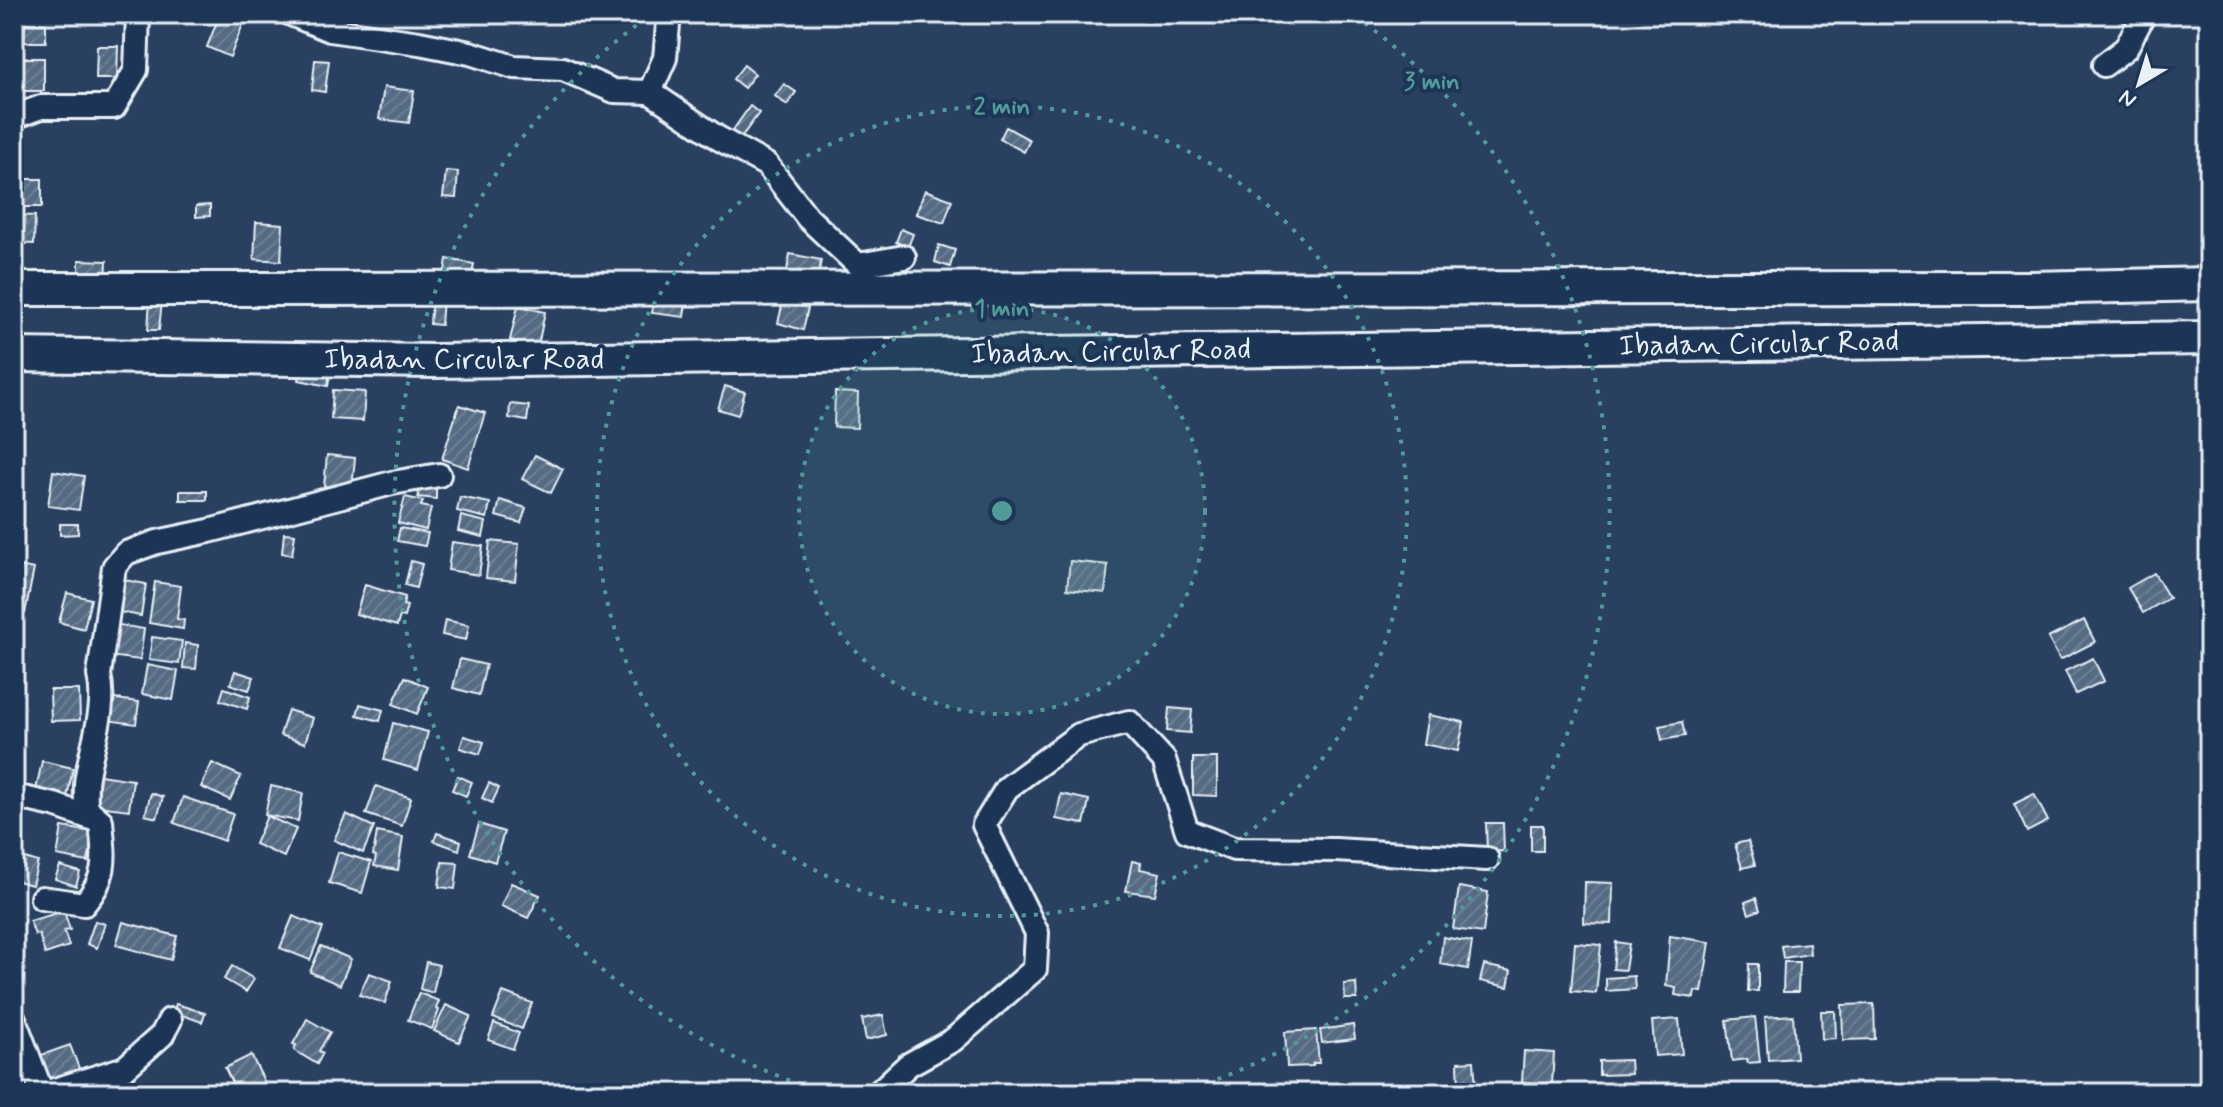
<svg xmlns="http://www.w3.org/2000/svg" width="2223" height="1107" font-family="Mynerve,sans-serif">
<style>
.building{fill:url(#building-hatch);stroke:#e8f1f8;stroke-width:2}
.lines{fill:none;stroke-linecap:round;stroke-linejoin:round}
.minor-casing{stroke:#e8f1f8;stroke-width:28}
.highway-casing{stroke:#e8f1f8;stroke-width:38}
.minor{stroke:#1d3557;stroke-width:22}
.highway{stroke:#1d3557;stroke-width:32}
.ring{fill:none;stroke:#509b97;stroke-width:4;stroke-dasharray:4 8}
.labels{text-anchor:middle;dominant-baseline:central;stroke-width:8;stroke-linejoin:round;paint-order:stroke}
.street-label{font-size:30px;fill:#e8f1f8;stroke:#1d3557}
.centre{fill:#509b97;stroke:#1d3557;stroke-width:4}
.ring-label{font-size:24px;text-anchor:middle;font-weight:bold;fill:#509b97;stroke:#1d3557;stroke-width:8;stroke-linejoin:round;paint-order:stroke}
</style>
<defs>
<pattern id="building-hatch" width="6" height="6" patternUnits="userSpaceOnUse" patternTransform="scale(2)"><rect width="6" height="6" fill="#556a83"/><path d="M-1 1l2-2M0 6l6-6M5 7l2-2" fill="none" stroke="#6d8095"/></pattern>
</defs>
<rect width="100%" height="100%" fill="#294061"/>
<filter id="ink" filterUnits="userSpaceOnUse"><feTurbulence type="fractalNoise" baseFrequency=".0125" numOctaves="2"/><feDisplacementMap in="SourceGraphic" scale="16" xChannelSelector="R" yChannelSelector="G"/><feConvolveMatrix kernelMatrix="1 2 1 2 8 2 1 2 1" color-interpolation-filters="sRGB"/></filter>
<g filter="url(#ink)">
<!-- building -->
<g class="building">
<polygon points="220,14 247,14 230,57 207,47"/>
<polygon points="25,23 46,24 46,42 24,42"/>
<polygon points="97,46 118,46 117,79 96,79"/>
<rect x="20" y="58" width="24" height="33"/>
<polygon points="315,60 329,61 325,92 312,90"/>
<polygon points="744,65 755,74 744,88 733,79"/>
<polygon points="784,84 796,92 787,105 775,96"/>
<polygon points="384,87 414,91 409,123 379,119"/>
<polygon points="750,106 759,113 740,139 731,133"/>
<polygon points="1006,127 1030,140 1024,152 1000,139"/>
<polygon points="446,171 458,172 456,198 443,197"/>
<rect x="15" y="179" width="27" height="28"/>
<polygon points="925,190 952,200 944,223 916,214"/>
<polygon points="210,205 210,216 196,217 196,206"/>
<polygon points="14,215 35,216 34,244 14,243"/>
<polygon points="256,222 283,224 281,261 254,259"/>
<polygon points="901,229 913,234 908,247 896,242"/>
<polygon points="939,245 955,250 950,267 935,262"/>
<polygon points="790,254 821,260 815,292 784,287"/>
<polygon points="447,259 474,264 468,295 442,290"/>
<polygon points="79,260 107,261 106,283 79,282"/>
<polygon points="655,289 687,294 684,317 652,313"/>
<polygon points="432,298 443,299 441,325 430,324"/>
<polygon points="150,299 162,300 159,330 148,330"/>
<polygon points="783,302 808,308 803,330 778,323"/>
<polygon points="518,306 545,312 538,346 510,340"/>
<polygon points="304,351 333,357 328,386 299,380"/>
<polygon points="725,386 745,392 738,415 718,409"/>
<polygon points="333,390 365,392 363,421 331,419"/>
<polygon points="835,392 858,393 857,428 834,427"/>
<polygon points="510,404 529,406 527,421 509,418"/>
<polygon points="459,405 485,413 468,468 442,459"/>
<polygon points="327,455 355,458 352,488 324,486"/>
<polygon points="535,455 563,469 551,493 522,479"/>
<polygon points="53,471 84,476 79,510 48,506"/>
<polygon points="419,486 436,487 436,499 418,497"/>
<rect x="180" y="491" width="27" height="9"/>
<polygon points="405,497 423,501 421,506 431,508 426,530 398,523"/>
<polygon points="460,497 490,503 487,518 457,511"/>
<polygon points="500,500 526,508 521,523 496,516"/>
<polygon points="461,516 486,522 483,537 458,531"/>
<polygon points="60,524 78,524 78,534 60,535"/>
<polygon points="400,528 428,533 425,546 397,541"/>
<polygon points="284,533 295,534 292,555 282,553"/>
<polygon points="490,541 519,544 515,581 486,578"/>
<polygon points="452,542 483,546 479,575 448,570"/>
<polygon points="411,561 422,564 416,588 405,585"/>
<polygon points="1070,561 1108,565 1105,593 1067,589"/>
<polygon points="14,565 34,569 25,613 14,611"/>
<polygon points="2154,573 2169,598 2143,613 2128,588"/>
<polygon points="119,579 146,584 141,616 114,611"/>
<polygon points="155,582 181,586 177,619 184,620 183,629 149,623"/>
<polygon points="365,585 405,597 403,605 407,606 404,617 400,616 397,626 356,614"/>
<polygon points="67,593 91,599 84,629 59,622"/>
<polygon points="445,620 469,625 466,640 442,635"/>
<polygon points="2084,620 2095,642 2060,660 2048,638"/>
<polygon points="113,624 144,629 140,660 108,656"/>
<polygon points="152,637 182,641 179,664 149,660"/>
<polygon points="185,643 198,645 196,669 183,668"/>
<polygon points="2093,658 2104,681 2076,694 2065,671"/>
<polygon points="460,659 486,665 479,695 453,688"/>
<polygon points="147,665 178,671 173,700 142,694"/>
<polygon points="235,671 254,677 249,690 230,684"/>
<polygon points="405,677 428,687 417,714 393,704"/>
<polygon points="224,688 250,697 247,709 220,700"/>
<polygon points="50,690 79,690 80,720 51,721"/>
<polygon points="109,698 139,702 136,724 106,720"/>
<polygon points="360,704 383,710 380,721 357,715"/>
<polygon points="1169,708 1192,710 1190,733 1167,731"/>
<polygon points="288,710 313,718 305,743 280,735"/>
<polygon points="1428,715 1464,722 1458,751 1423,744"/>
<polygon points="1682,722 1685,736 1662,740 1659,726"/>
<polygon points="393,723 428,732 418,770 384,760"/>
<polygon points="464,736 484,742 480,754 460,748"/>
<polygon points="1193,758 1217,758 1217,796 1193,795"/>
<polygon points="42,761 73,768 67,797 36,790"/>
<polygon points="212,763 241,776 230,800 201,787"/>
<polygon points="100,775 133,780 129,810 97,806"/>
<polygon points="458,776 472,782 466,796 452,790"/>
<polygon points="489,783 499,788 492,803 482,798"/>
<polygon points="271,786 303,793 298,821 265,815"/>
<polygon points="376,786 411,798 402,826 366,814"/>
<polygon points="151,793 163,797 157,818 145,815"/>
<polygon points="1061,794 1089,800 1084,824 1056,819"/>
<polygon points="2034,794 2048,821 2027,832 2014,804"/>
<polygon points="183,797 233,814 224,841 174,823"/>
<polygon points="346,814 374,827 363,853 334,840"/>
<polygon points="267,816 296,829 284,857 255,844"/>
<polygon points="1486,823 1503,823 1504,851 1487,852"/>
<polygon points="479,824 504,832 495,862 470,854"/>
<rect x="1531" y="825" width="12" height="26"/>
<polygon points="62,827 93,832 88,862 57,856"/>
<polygon points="377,832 403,837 398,870 374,866 376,856 373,855"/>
<polygon points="437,833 461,841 459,850 434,841"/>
<polygon points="1748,841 1755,865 1742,868 1735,844"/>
<polygon points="338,852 371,862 362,893 329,883"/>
<polygon points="15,855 38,862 32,885 14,880"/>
<polygon points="1132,861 1141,863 1140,869 1160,873 1155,895 1126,891"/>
<polygon points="442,862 458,863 455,889 439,887"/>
<polygon points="60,866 80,872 76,886 55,879"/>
<polygon points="1585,882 1613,883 1612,924 1584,923"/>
<polygon points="511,883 540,895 528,918 501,906"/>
<polygon points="1459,887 1488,892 1483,933 1453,929"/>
<polygon points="1756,898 1760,910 1749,914 1745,902"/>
<polygon points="64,911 70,930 64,931 69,946 45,954 39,934 35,935 30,921"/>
<polygon points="293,916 323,928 310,960 280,948"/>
<polygon points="95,921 105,924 97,948 87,944"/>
<polygon points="123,922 177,936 171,960 116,945"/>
<polygon points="1670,936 1710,942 1702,992 1695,991 1694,998 1675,995 1676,988 1666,986"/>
<polygon points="1443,937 1472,942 1468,969 1440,964"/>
<polygon points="1616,942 1629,944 1625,970 1613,969"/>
<polygon points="1575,943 1601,945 1596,993 1571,991"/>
<polygon points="1809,943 1810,954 1783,958 1781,946"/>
<polygon points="321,946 351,959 340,985 310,972"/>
<polygon points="426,962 439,965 433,993 420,989"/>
<polygon points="1784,962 1799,962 1798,992 1783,992"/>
<polygon points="1749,964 1758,964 1758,991 1748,991"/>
<polygon points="1484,965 1511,971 1508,987 1480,981"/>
<polygon points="232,966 254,979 246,992 224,979"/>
<polygon points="369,973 392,981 385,1003 359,995"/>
<polygon points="1634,976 1635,989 1606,991 1606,978"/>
<polygon points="1356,983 1357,999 1345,999 1344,984"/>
<polygon points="503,992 532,1003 522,1029 493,1018"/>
<polygon points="419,993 439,1001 436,1009 439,1010 432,1029 408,1020"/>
<polygon points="176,1004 205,1013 202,1022 173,1012"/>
<polygon points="1874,1004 1875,1039 1843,1040 1842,1005"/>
<polygon points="446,1005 471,1016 459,1042 434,1031"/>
<polygon points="1821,1011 1835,1011 1836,1038 1822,1039"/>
<polygon points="883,1015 887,1035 866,1040 862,1019"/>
<polygon points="1793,1015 1796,1058 1768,1060 1765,1017"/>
<polygon points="1755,1017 1760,1062 1747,1063 1747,1059 1732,1061 1727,1020"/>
<polygon points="307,1019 330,1032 319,1051 323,1053 317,1064 294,1050 296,1045 293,1044"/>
<polygon points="1679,1019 1682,1054 1655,1056 1652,1021"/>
<polygon points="494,1023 519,1033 513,1049 488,1040"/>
<polygon points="1353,1025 1355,1039 1322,1043 1320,1030"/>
<polygon points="1316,1030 1319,1063 1313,1063 1313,1066 1287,1067 1285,1032"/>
<polygon points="70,1045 80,1071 45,1084 36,1057"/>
<polygon points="1524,1051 1554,1053 1552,1084 1522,1082"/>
<polygon points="251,1055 270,1093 237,1093 225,1068"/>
<polygon points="1630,1060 1631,1074 1599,1075 1599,1061"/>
<polygon points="1474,1061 1476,1089 1459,1090 1458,1062"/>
</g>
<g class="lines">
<defs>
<g id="minor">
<polyline points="291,14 330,30 419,43 470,53 514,67 563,69 614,91 650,92 665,58 669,14"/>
<polyline points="2104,65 2126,48 2144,14"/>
<polyline points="650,92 718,138 767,165 808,218 858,265 904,257"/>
<polyline points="14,117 41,107 114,107 136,70 138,14"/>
<polyline points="14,796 54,805 97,820"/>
<path d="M42 898 84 904C109 875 104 857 101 821L86 808C86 798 85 786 87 776 92 743 107 708 99 675L114 567 126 553 157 542 209 531 392 483 439 475"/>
<polyline points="14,1019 42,1093"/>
<polyline points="45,1093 125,1068 162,1035 170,1020"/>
<polyline points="878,1093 908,1065 953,1040 1035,969 1037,933 984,825 1007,788 1079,735 1129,722 1164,760 1187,831 1234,849 1335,850 1487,859"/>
</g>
<g id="highway">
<polyline points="14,289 2031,288 2209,284"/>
<polyline points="14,355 432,361 2209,338"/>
</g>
</defs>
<!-- minor casing -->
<use href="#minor" class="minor-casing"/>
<!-- highway casing -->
<use href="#highway" class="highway-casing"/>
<!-- minor -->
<use href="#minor" class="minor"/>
<!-- highway -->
<use href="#highway" class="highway"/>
</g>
</g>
<!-- distance rings -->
<circle cx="1002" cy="511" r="203" fill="#509b97" fill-opacity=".12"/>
<g class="ring">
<circle cx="1002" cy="511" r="203"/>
<circle cx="1002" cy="511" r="405"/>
<path d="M824 1092A608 608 0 0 1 649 16M1355 16A608 608 0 0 1 1180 1092"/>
</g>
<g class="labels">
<!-- street labels -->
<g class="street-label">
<text transform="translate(1759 344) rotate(-1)">Ibadan Circular Road</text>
<text transform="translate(1111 352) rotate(-1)">Ibadan Circular Road</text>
<text x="464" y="359">Ibadan Circular Road</text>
</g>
</g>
<circle cx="1002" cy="511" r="12" class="centre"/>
<g class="ring-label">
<text x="1432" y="89">3 min</text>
<text x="1002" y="114">2 min</text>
<text x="1002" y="316">1 min</text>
</g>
<!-- margin -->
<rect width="2223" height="1107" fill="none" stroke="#1d3557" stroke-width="48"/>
<rect x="24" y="24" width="2175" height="1059" fill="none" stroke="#e8f1f8" stroke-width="3" filter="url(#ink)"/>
<!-- north arrow -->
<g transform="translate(2139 84) rotate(218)" stroke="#1d3557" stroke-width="6" paint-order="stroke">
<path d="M0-6L14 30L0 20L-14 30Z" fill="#e8f1f8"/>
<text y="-12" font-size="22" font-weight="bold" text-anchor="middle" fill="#e8f1f8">N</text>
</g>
</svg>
